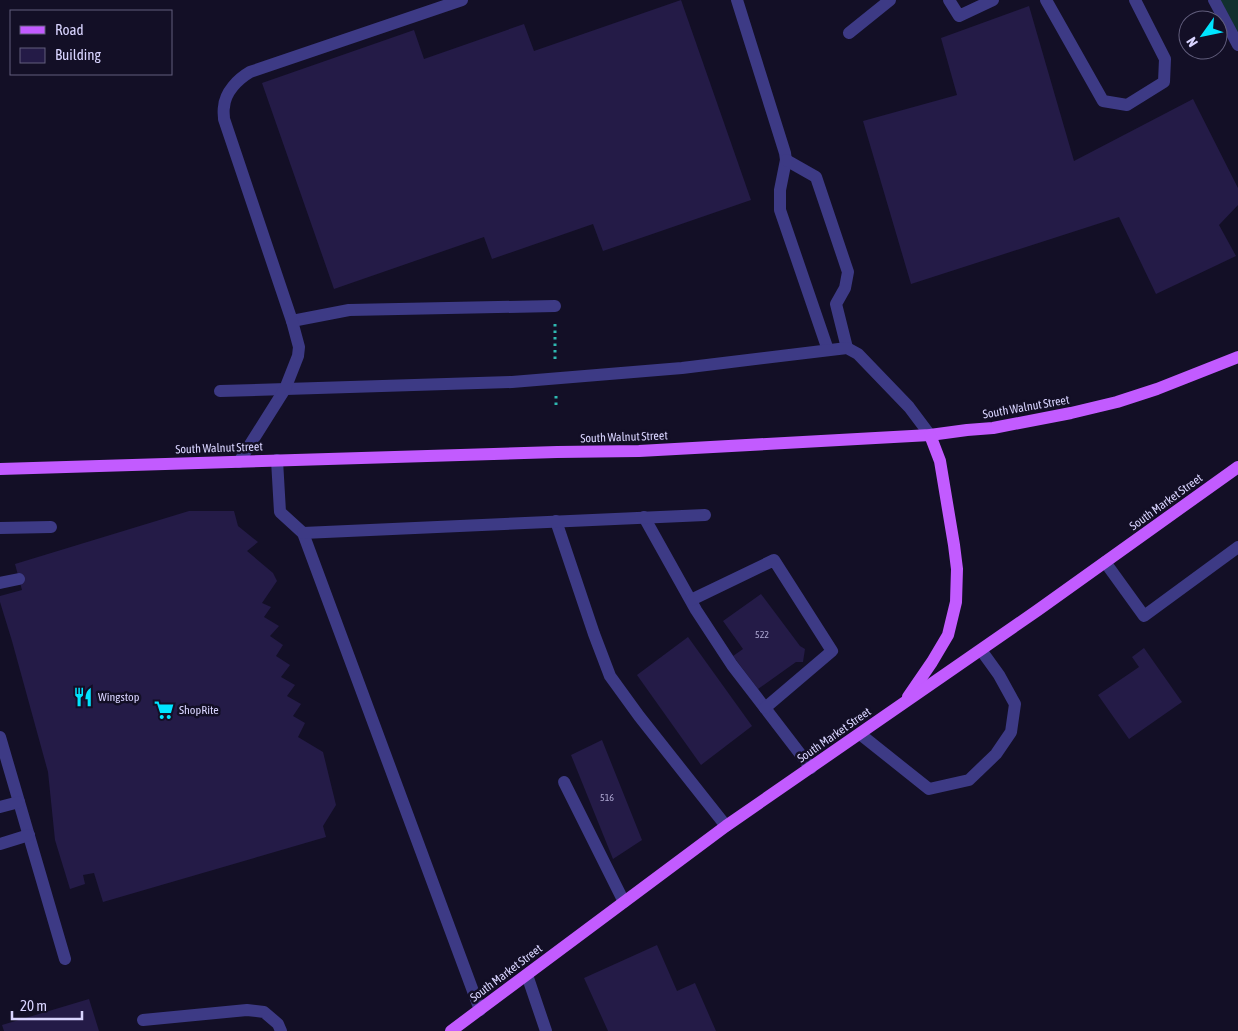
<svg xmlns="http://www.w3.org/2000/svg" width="1238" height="1031" font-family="'Asap Condensed',sans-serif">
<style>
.green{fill:#12302f}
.building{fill:#241b47}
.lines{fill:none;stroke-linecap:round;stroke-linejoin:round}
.path{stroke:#2fb8b0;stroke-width:3;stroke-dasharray:2.5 4;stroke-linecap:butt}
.minor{stroke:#3d3a85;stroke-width:12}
.major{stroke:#c25bff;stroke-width:12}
.labels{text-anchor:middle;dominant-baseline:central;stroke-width:5;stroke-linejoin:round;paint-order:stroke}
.number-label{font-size:10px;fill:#aca6d1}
.street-label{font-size:12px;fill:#d9d4ff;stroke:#130f26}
.poi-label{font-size:12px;fill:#d9d4ff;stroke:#130f26;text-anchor:start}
</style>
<rect width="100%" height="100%" fill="#130f26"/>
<!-- green -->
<polygon class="green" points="1214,0 1238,0 1238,45"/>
<!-- building -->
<g class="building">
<polygon points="681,0 751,200 603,251 593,224 492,259 484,237 334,289 262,83 414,30 424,59 524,24 534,51"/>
<polygon points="1029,6 1074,161 1193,99 1238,188 1238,205 1219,225 1236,256 1156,294 1119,217 911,284 863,121 957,95 941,38"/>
<polygon points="189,511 234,511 238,526 258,542 247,551 273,573 277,581 262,603 271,607 264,617 279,626 270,636 283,645 276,656 290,665 281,677 295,685 287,696 301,704 293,716 305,723 298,737 323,752 336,805 323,826 326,837 103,902 94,873 83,875 85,884 70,889 55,840 48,772 12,641 0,602 0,596 22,590 15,564"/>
<polygon points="761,594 800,646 805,649 803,662 796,662 758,689 733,656 743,649 723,621"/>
<polygon points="688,637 752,726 701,765 637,675"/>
<polygon points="1144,648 1182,702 1129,739 1098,695 1139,667 1132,657"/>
<polygon points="602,740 642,840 613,859 571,755"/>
<polygon points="657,945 677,991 695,983 716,1031 608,1031 584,978"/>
<polygon points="89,999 99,1031 4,1031 2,1025"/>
</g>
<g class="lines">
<!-- path -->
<g class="path">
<polyline points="555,324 555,360"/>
<polyline points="556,396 556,408"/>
</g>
<!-- minor -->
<g class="minor">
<polyline points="737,0 785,153 786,160 780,190 780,210 828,350"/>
<polyline points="949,0 959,16 993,0"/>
<polyline points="1046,0 1103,101 1127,105 1164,82 1165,59 1135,0"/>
<polyline points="1214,0 1238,45"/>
<polyline points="849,33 890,0"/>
<polyline points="786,160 816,177 848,272 845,288 836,304 847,348"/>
<polyline points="292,321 349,310 555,306"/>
<polyline points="220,391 512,382 682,368 847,348 858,354 909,407 930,435"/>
<polyline points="277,460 280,512 303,533 480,1010"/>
<path d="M239 462 285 389 298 356 299 347 292 321 224 119C224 115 223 111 224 107 225 92 238 79 250 72L462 0"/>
<polyline points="644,517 696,610 732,665 811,768"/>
<polyline points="556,521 594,634 610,676 639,716 726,826"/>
<polyline points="0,528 51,527"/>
<polyline points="303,533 705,515"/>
<polyline points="1105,562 1144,616 1238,547"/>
<polyline points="0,583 19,579"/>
<polyline points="691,600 774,560 832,651 765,708"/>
<polyline points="860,734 929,789 969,780 996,754 1011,732 1015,704 999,675 981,650"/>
<polyline points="0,737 65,959"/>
<polyline points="564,782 624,902"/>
<polyline points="0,807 19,802"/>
<polyline points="0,844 29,835"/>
<polyline points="527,975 546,1031"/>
<polyline points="143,1020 247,1010 264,1012 278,1024 281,1031"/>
</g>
<!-- major -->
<g class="major">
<polyline points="0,469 557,452 639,451 930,435 967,430 993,428 1071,413 1117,402 1157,389 1238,357"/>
<polyline points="908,697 932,662 948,635 956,602 957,569 954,545 940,461 930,435"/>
<polyline points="451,1031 726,826 1038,610 1238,467"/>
</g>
</g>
<!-- icons -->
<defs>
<symbol id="restaurant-bare" viewBox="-9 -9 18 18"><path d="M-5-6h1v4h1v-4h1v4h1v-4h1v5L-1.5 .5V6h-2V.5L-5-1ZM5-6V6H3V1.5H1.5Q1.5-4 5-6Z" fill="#00e5ff" stroke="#130f26" stroke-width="2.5" paint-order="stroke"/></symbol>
<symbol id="supermarket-bare" viewBox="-9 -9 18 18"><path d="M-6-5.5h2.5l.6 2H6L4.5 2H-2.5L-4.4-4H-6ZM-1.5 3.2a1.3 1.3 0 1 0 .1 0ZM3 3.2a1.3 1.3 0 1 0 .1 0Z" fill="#00e5ff" stroke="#130f26" stroke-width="2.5" paint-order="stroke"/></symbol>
</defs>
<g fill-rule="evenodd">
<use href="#restaurant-bare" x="69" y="683" width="28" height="28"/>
<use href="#supermarket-bare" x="150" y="696" width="28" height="28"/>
</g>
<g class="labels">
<!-- number labels -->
<g class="number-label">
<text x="762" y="634">522</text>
<text x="607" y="797">516</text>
</g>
<!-- street labels -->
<g class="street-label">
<text transform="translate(1026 407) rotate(-10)">South Walnut Street</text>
<text transform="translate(624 437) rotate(-2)">South Walnut Street</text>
<text transform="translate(219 448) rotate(-2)">South Walnut Street</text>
<text transform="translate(1166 502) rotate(-36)">South Market Street</text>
<text transform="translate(834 735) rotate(-35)">South Market Street</text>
<text transform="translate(506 973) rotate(-37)">South Market Street</text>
</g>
<!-- poi labels -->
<g class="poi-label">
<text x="98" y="697">Wingstop</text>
<text x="179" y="710">ShopRite</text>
</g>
</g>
<!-- legend -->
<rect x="10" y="10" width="162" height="65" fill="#130f26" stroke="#625e7d"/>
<rect x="20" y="26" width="25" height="8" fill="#c25bff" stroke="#625e7d"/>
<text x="55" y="35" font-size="15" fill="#d9d4ff">Road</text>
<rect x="20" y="48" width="25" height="15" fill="#241b47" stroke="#625e7d"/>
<text x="55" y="60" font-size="15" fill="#d9d4ff">Building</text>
<!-- north arrow -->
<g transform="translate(1203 35) rotate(237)"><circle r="24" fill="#130f26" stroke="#625e7d"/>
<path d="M0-4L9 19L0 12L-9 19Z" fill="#00e5ff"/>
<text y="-8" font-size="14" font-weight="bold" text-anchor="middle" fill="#d9d4ff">N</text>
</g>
<!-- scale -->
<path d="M12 1011v8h70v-8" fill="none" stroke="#d9d4ff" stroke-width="2.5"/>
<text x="20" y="1011" font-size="15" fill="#d9d4ff" stroke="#130f26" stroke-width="4" paint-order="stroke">20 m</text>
</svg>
